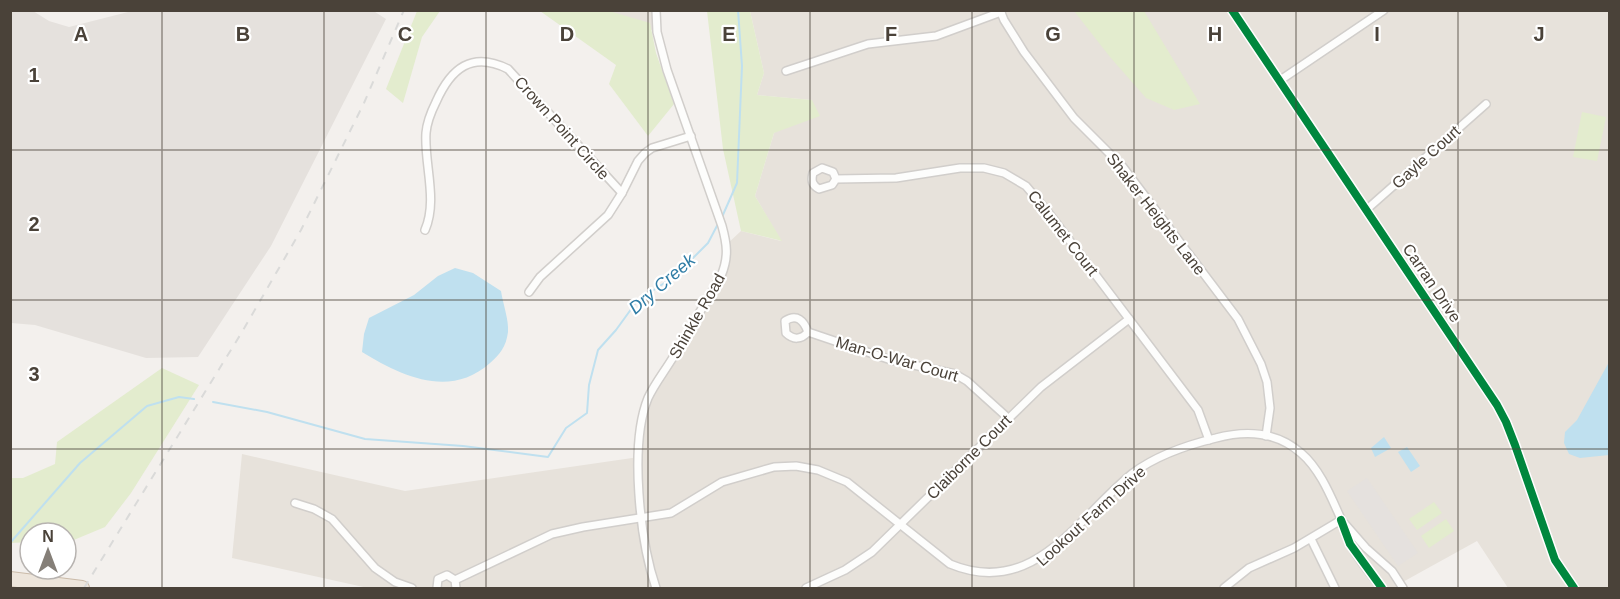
<svg xmlns="http://www.w3.org/2000/svg" width="1620" height="599" font-family="Helvetica,sans-serif">
<style>
.residential{fill:#e7e2db}
.industrial{fill:#e5e1dd}
.green{fill:#e3ecce}
.parking{fill:#e5e1de}
.water{fill:#bfe0ef}
.lines{fill:none;stroke-linecap:round;stroke-linejoin:round}
.stream{stroke:#bfe0ef;stroke-width:2}
.street-casing{stroke:#d1cecb;stroke-width:10}
.highway-casing{stroke:#cabba9;stroke-width:16}
.street{stroke:#fdfdfc;stroke-width:7}
.highway{stroke:#ede5db;stroke-width:14}
.rail{stroke:#dadad9;stroke-width:2;stroke-dasharray:8 8;stroke-linecap:butt}
.cycleway-casing{stroke:#fff;stroke-width:11}
.cycleway{stroke:#00873e;stroke-width:8}
.grid{fill:none;stroke:#4a4239;stroke-width:1.5;stroke-opacity:0.55}
.labels{text-anchor:middle;dominant-baseline:central;stroke-width:4.5;stroke-linejoin:round;paint-order:stroke}
.street-label{font-size:16px;fill:#4a4239;stroke:#fff}
.water-label{font-size:18px;font-style:italic;fill:#2f7da6;stroke:#fff}
.grid-label{font-size:20px;text-anchor:middle;font-weight:bold;fill:#4a4239;stroke:#fff;stroke-width:4.5;stroke-linejoin:round;paint-order:stroke}
</style>
<rect width="100%" height="100%" fill="#f3f0ed"/>
<!-- residential -->
<g class="residential">
<polygon points="599,11 656,11 657,32"/>
<polygon points="750,11 1609,11 1609,588 1508,588 1477,541 1401,583 1403,588 368,588 232,558 242,454 405,491 639,457 649,397 721,276 727,244 741,231 781,241 755,196 774,133 812,100 757,95 764,73"/>
</g>
<!-- industrial -->
<polygon class="industrial" points="132,11 372,10 386,19 271,246 198,357 146,358 35,325 11,323 11,11 33,11 49,21 69,27"/>
<!-- green -->
<g class="green">
<polygon points="417,11 440,11 422,37 403,103 386,89"/>
<polygon points="540,11 609,11 650,23 656,53 674,104 648,136 609,84 616,65"/>
<polygon points="707,11 750,11 764,73 757,95 812,100 820,116 774,133 755,196 782,241 741,231 723,149"/>
<polygon points="1074,11 1144,11 1200,104 1174,110 1146,98 1110,57"/>
<polygon points="1582,112 1606,117 1597,161 1573,157"/>
<polygon points="162,368 199,385 131,493 105,527 69,542 66,542 66,533 30,533 30,542 11,543 11,478 23,478 55,464 57,442"/>
<polygon points="1434,502 1442,513 1417,530 1409,519"/>
<polygon points="1446,519 1454,531 1429,548 1421,536"/>
</g>
<!-- parking -->
<polygon class="parking" points="1367,478 1418,553 1398,566 1347,491"/>
<!-- water -->
<g class="water">
<path d="M455 268 473 273 501 291C503 304 509 320 508 332 506 347 500 354 490 363 450 399 401 376 362 352L364 334 369 318 414 295 438 276Z"/>
<polygon points="1609,362 1609,455 1580,458 1569,454 1564,443 1565,432 1577,420"/>
<polygon points="1384,437 1391,448 1375,457 1371,448"/>
<polygon points="1407,447 1420,466 1411,472 1398,452"/>
</g>
<g class="lines">
<!-- stream -->
<g class="stream">
<polyline points="722,217 737,183 742,66 738,10"/>
<polyline points="213,402 267,412 365,439 463,446 548,457 566,428 587,413 589,385 598,350 616,330 637,301 675,276 708,243 719,222"/>
<polyline points="10,543 80,463 147,406 179,397 194,399"/>
</g>
<defs>
<g id="street">
<path d="M656 10 657 32 667 70 722 226C727 244 729 257 721 276 705 304 688 331 672 359 664 372 654 385 648 398 629 445 640 541 656 588"/>
<polyline points="1000,10 1004,20 1024,52 1074,118 1123,167 1238,319 1261,364 1267,382 1270,408 1266,436"/>
<polyline points="1232,10 1497,405 1506,422 1515,445 1555,560 1574,588"/>
<polyline points="786,71 868,44 936,36 1001,12"/>
<polyline points="1279,81 1384,10"/>
<path d="M836 179 832 185 819 189C812 185 811 181 813 173L822 168 833 172 836 179 896 178 960 168H984L1004 173 1026 186 1048 212 1198 410 1209 440"/>
<polyline points="1366,210 1486,104"/>
<path d="M425 230C438 200 424 164 426 133 427 121 431 112 436 102 451 68 472 51 508 69L622 193"/>
<polyline points="529,292 540,277 608,215 622,193 638,161 645,153 652,148 691,136"/>
<path d="M808 332C801 340 793 340 786 333L785 321C797 313 804 321 808 332L891 360 955 374 967 381 1008 418"/>
<polyline points="295,503 314,509 332,519 375,568 395,582 412,588"/>
<polyline points="1345,524 1366,548 1392,571 1403,588"/>
<polyline points="1311,539 1335,588"/>
<path d="M455 580 552 534 583 527 671 513 722 482 774 467 796 466 818 470 847 482 950 564C1034 599 1077 518 1133 473 1157 455 1187 445 1216 438 1246 430 1277 432 1301 453 1320 469 1331 497 1341 519 1345 527 1346 537 1350 544 1359 560 1371 575 1382 588"/>
<polyline points="437,588 438,579 447,575 455,580 456,588"/>
<polyline points="806,588 845,570 872,552 1041,387 1129,319"/>
<polyline points="1224,588 1249,568 1294,548 1341,520"/>
</g>
<polyline id="highway" points="10,579 82,588"/>
</defs>
<!-- street casing -->
<use href="#street" class="street-casing"/>
<!-- highway casing -->
<use href="#highway" class="highway-casing"/>
<!-- street -->
<use href="#street" class="street"/>
<!-- highway -->
<use href="#highway" class="highway"/>
<!-- rail -->
<polyline class="rail" points="84,588 242,332 301,230 364,103 404,10"/>
<defs>
<g id="cycleway">
<polyline points="1232,10 1497,405 1506,422 1515,445 1555,560 1574,588"/>
<polyline points="1341,520 1350,544 1382,588"/>
</g>
</defs>
<!-- cycleway casing -->
<use href="#cycleway" class="cycleway-casing"/>
<!-- cycleway -->
<use href="#cycleway" class="cycleway"/>
</g>
<!-- grid -->
<path class="grid" d="M162 10V588M324 10V588M486 10V588M648 10V588M810 10V588M972 10V588M1134 10V588M1296 10V588M1458 10V588M10 150H1610M10 300H1610M10 449H1610"/>
<g class="labels">
<!-- street labels -->
<g class="street-label">
<text transform="translate(562 128) rotate(48)">Crown Point Circle</text>
<text transform="translate(1426 157) rotate(-42)">Gayle Court</text>
<text transform="translate(1156 214) rotate(52)">Shaker Heights Lane</text>
<text transform="translate(1063 233) rotate(52)">Calumet Court</text>
<text transform="translate(1432 283) rotate(56)">Carran Drive</text>
<text transform="translate(697 316) rotate(-60)">Shinkle Road</text>
<text transform="translate(897 359) rotate(16)">Man-O-War Court</text>
<text transform="translate(969 457) rotate(-45)">Claiborne Court</text>
<text transform="translate(1091 516) rotate(-42)">Lookout Farm Drive</text>
</g>
<!-- water labels -->
<g class="water-label">
<text transform="translate(662 284) rotate(-41)">Dry Creek</text>
</g>
</g>
<g class="grid-label">
<text x="81" y="41">A</text>
<text x="243" y="41">B</text>
<text x="405" y="41">C</text>
<text x="567" y="41">D</text>
<text x="729" y="41">E</text>
<text x="891" y="41">F</text>
<text x="1053" y="41">G</text>
<text x="1215" y="41">H</text>
<text x="1377" y="41">I</text>
<text x="1539" y="41">J</text>
<text x="34" y="82">1</text>
<text x="34" y="231">2</text>
<text x="34" y="381">3</text>
</g>
<!-- border -->
<rect width="1620" height="599" fill="none" stroke="#4a4239" stroke-width="24"/>
<!-- north arrow -->
<g transform="translate(48 551)"><circle r="28" fill="#ffffff" stroke="#b7b3b0" stroke-width="1.5"/>
<path d="M0-4.5L10 22L0 15L-10 22Z" fill="#857f78"/>
<text y="-9" font-size="16" font-weight="bold" text-anchor="middle" fill="#4a4239">N</text>
</g>
</svg>
